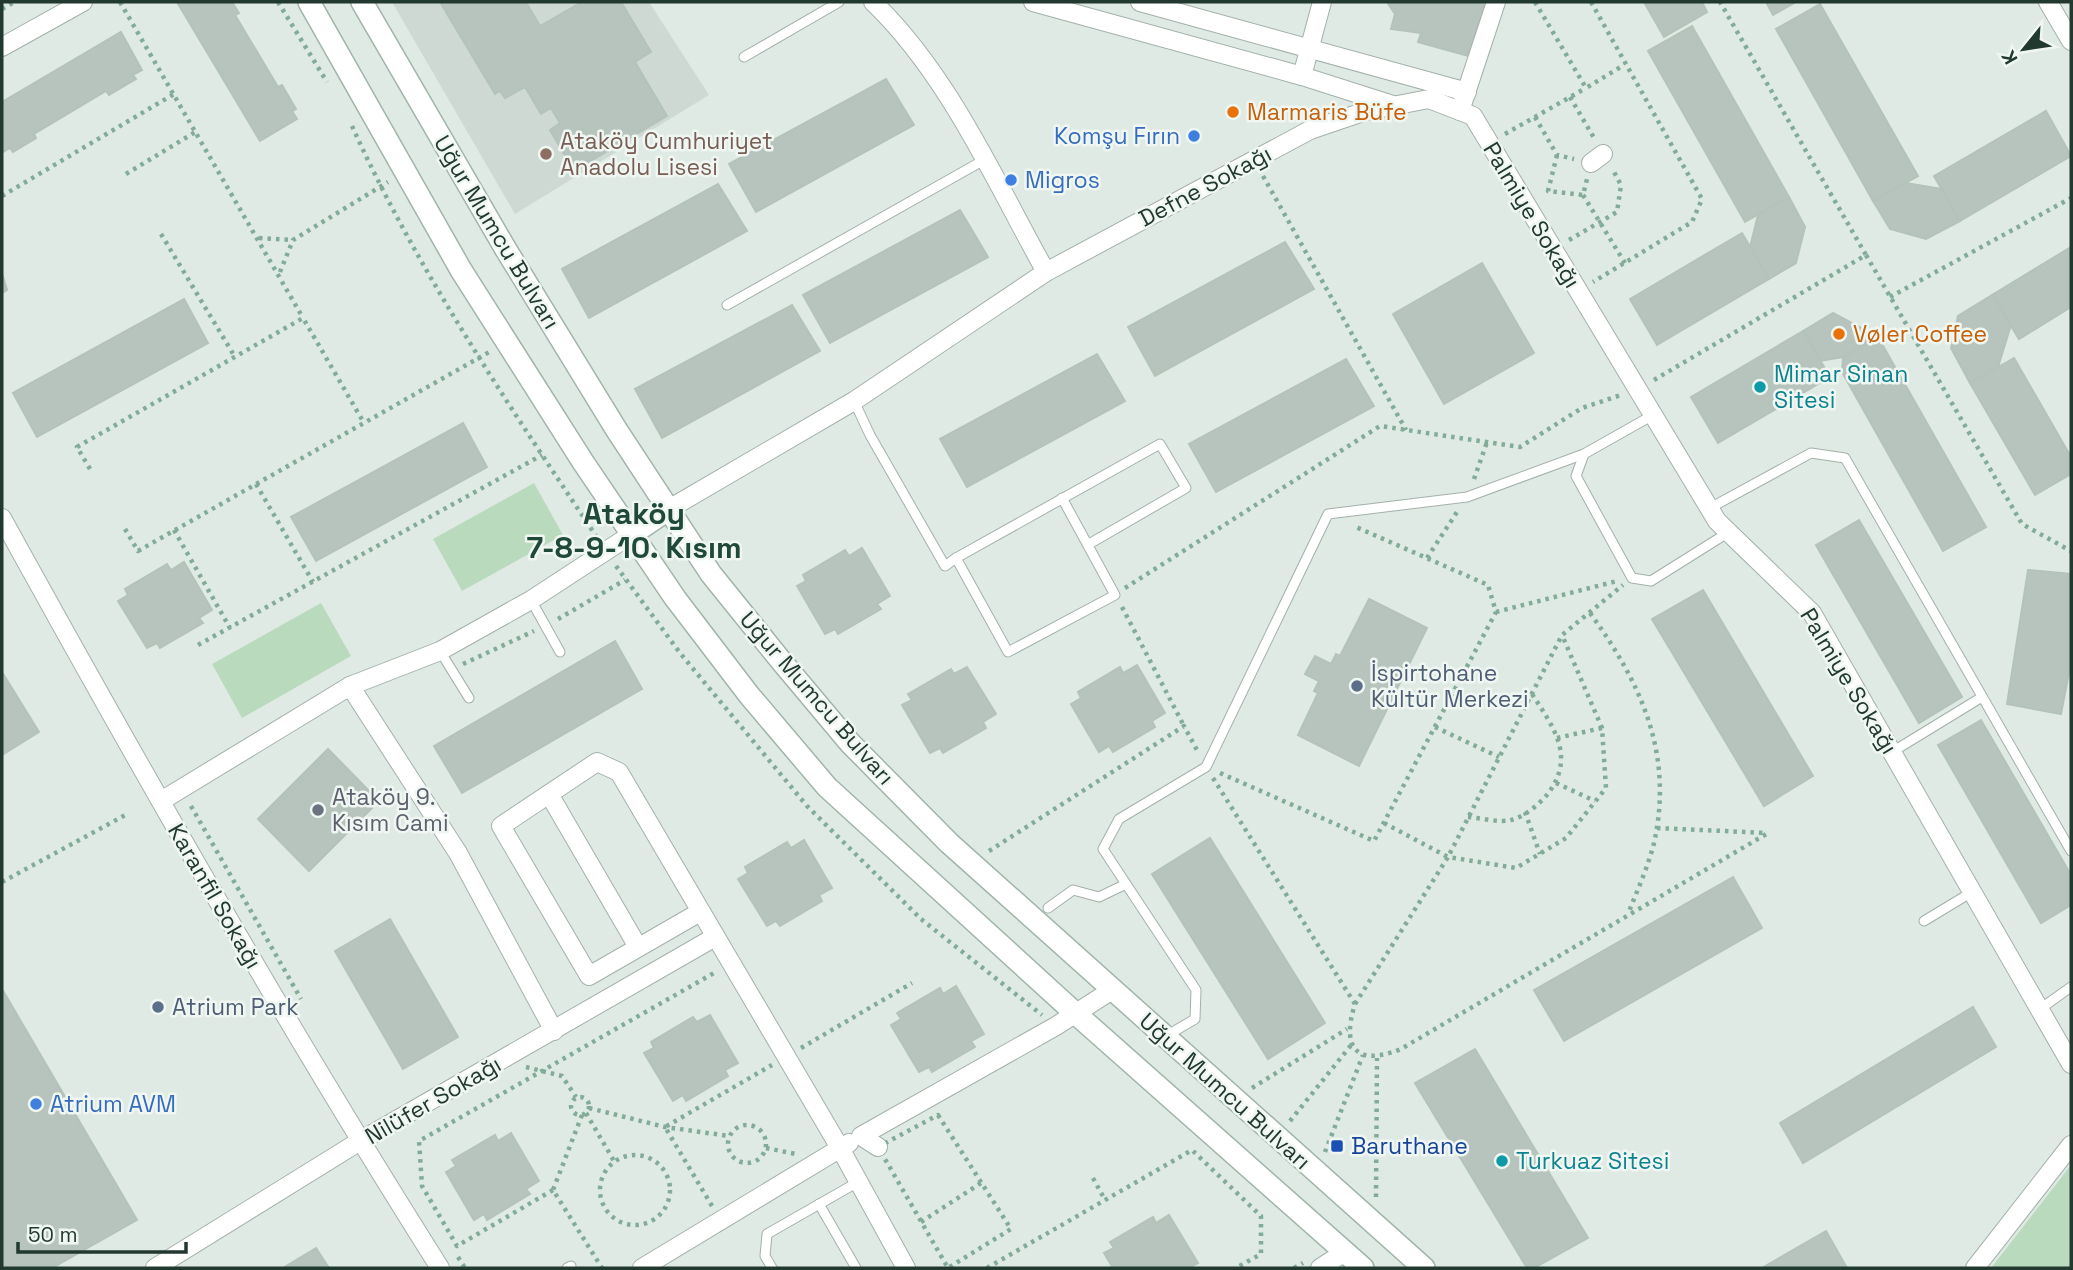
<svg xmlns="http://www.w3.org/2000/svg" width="2073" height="1270" font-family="'Space Grotesk',sans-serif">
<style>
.built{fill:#ced9d3}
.green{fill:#badabe}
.building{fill:#b6c4bd;stroke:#b3c3ba;stroke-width:2}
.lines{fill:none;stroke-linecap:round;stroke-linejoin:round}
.lane-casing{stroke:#a3b1aa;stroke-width:11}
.street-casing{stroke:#a3b1aa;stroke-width:20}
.secondary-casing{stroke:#a0b5aa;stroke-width:24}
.path{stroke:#83ab99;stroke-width:4.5;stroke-dasharray:3.5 5;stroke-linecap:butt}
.lane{stroke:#fff;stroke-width:9}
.street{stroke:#fff;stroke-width:18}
.secondary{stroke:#fff;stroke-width:21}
.food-dot{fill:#e8710a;stroke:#f0f7f3;stroke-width:2.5}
.shop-dot{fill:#3f7fe0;stroke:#f0f7f3;stroke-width:2.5}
.education-dot{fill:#8d6e63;stroke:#f0f7f3;stroke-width:2.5}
.culture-dot{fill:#0f9aa8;stroke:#f0f7f3;stroke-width:2.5}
.service-dot{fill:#5c6f8a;stroke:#f0f7f3;stroke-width:2.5}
.worship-dot{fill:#6b7280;stroke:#f0f7f3;stroke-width:2.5}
.transit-dot{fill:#1a4fb4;stroke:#f0f7f3;stroke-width:2.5}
.labels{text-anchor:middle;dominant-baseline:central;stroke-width:5;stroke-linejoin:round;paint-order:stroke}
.food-label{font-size:23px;fill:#c56008;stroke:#f0f7f3;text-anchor:start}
.shop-label{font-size:23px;fill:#366cbe;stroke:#f0f7f3;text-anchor:start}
.education-label{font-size:23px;fill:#785e54;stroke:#f0f7f3;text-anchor:start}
.street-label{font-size:23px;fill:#223930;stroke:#f0f7f3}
.culture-label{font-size:23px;fill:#0d838f;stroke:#f0f7f3;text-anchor:start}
.service-label{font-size:23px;fill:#4e5e75;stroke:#f0f7f3;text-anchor:start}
.worship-label{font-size:23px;fill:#5b616d;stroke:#f0f7f3;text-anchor:start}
.transit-label{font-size:23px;fill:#164399;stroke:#f0f7f3;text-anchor:start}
.district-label{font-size:30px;font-weight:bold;fill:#204939;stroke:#f0f7f3}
</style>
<rect width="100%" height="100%" fill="#e0eae4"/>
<!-- built -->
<polygon class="built" points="392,2 649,2 709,95 515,214"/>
<!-- green -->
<g class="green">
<polygon points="534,483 563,535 462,591 433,539"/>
<polygon points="321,603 351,656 242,718 212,664"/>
<polygon points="2071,1165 2071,1268 1991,1268"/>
</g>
<!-- building -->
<g class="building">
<polygon points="177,2 232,2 239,13 235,15 278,87 282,85 296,109 292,111 297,119 260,141"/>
<polygon points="440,2 526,2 540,26 582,2 621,2 651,52 635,62 667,116 574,171 550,130 560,123 551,108 541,114 525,87 505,98 500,91 495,94"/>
<polygon points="1387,2 1486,2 1472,57 1418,42 1421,33 1391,29 1395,14"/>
<polygon points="1644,2 1702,2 1707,12 1664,37"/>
<polygon points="1766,2 1796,2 1773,15"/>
<polygon points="1820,4 1918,176 1873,201 1776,29"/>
<polygon points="1692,26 1789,197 1745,222 1648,51"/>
<polygon points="121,32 142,70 133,75 136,79 109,95 106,91 34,134 36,138 13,152 10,148 3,152 2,102"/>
<polygon points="886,79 914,125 756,212 729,164"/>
<polygon points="2046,111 2071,156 1960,221 1934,176"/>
<polygon points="1906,183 1941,189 1960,221 1926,239 1890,229 1873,201"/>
<polygon points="718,184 747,231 589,318 562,269"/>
<polygon points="1789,197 1805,227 1796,263 1769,279 1750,247 1758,215"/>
<polygon points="960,210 988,257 830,343 803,295"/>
<polygon points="1742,233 1769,279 1657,345 1630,299"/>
<polygon points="1285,242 1314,289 1155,376 1128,327"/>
<polygon points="2071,247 2071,307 2019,339 1992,295"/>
<polygon points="1482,263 1534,353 1444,404 1393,314"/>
<polygon points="2,273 7,290 2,293"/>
<polygon points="1992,295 2011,325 1998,367 1970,383 1951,348 1958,316"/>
<polygon points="184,299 208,343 37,437 13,393"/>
<polygon points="792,305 820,351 662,438 635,389"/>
<polygon points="1833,313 1878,337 1843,357 1820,361 1803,331"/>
<polygon points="1803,331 1830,377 1718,443 1691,397"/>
<polygon points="1878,337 1986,527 1943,551 1842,372 1843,357"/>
<polygon points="1097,354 1125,401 967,487 940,439"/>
<polygon points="2014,358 2071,457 2071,474 2035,495 1970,383"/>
<polygon points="1346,359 1374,406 1216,492 1189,444"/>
<polygon points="463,423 487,467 316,561 291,517"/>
<polygon points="1859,520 1962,697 1919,723 1816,545"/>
<polygon points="862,548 890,596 877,604 881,609 838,634 835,629 825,634 797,586 806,581 803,575 845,550 849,556"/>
<polygon points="184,562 212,610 199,618 203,623 160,648 157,643 147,648 118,601 128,595 125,589 167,564 171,570"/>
<polygon points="2028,570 2071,574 2071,662 2061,714 2007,704"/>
<polygon points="1703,590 1813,776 1764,806 1652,619"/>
<polygon points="1369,599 1427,628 1359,766 1298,735 1318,693 1314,691 1319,681 1305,674 1315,656 1331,664 1336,654 1340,656"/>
<polygon points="615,641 642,689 462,793 434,746"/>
<polygon points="1137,665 1165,713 1152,721 1155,727 1113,752 1109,746 1099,752 1071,704 1081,698 1078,692 1120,667 1123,673"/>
<polygon points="967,667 996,714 983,722 986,728 943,753 940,748 930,753 902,705 912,700 908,694 951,669 954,674"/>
<polygon points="2,672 39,732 2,755"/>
<polygon points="1981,720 2071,875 2071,905 2041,923 1938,745"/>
<polygon points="328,749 379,801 309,871 258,819"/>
<polygon points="1210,838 1325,1023 1268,1059 1152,874"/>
<polygon points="804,840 832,888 819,895 822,901 780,926 776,921 767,926 738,879 748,873 745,867 787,842 791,848"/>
<polygon points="1733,877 1762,928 1564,1041 1534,990"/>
<polygon points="390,919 458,1037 403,1069 335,951"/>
<polygon points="956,986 984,1034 971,1041 975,1047 932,1072 929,1067 919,1072 891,1025 901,1019 897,1013 940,988 943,994"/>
<polygon points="2,989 137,1220 52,1268 2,1268"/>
<polygon points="1973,1007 1996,1047 1803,1163 1780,1123"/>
<polygon points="710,1015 738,1063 725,1070 728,1076 686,1101 683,1095 673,1101 644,1053 654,1048 651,1042 693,1017 697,1022"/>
<polygon points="1475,1049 1588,1238 1534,1268 1527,1268 1415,1083"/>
<polygon points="511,1133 539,1181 526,1189 530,1194 487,1220 484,1214 474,1220 446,1172 456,1166 452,1160 495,1135 498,1141"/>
<polygon points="1169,1215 1198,1263 1188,1268 1113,1268 1104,1253 1114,1248 1110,1242 1153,1217 1156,1223"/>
<polygon points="1826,1231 1847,1268 1762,1268"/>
<polygon points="316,1248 329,1268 283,1268"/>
</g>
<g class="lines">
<defs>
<g id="lane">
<polyline points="744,57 839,2"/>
<polyline points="727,305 984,160"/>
<polyline points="854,401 870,435 945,566 956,558 1008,652 1115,595 1062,498"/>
<polyline points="1653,415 1584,454 1576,476 1632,578 1651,581 1729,532"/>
<polyline points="1710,508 1811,453 1845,458 2071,851"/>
<polyline points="956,558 1160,444 1186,488 1089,544"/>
<polyline points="531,600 560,652"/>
<polyline points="440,651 469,698"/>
<polyline points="1892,752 1982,697"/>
<polyline points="1048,908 1073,890 1099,897 1126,884"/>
<polyline points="1924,921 1972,892"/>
<polyline points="2040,1009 2071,987"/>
<polyline points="1166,1036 1195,1019 1196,990 1103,849 1119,819 1206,767 1328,514 1467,497 1584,454"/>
<polyline points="819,1204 856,1268"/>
<polyline points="567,1268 571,1266"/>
<polyline points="772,1268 765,1256 767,1234 858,1182"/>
</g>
<g id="street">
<path d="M873 2C949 75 995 181 1046 272"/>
<polyline points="1033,2 1302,76 1393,105"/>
<polyline points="1140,2 1467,92"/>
<polyline points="2048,2 2071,41"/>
<polyline points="2,47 83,2"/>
<polyline points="1302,76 1322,2"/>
<polyline points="1460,111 1473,116 1717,521 1812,613 2071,1064"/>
<polyline points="1591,163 1603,154"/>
<polyline points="669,509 854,401 1046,272 1310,130 1366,111 1429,99 1460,111 1496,2"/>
<path d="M2 518C142 772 285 1023 440 1268"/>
<polyline points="350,686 458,853 554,1031"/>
<polyline points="549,794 638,947"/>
<polyline points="161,801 350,686 440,651 531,600 632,534"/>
<polyline points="700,912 589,976 501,826 597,762 619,772 840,1148 906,1268"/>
<polyline points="878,1147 861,1136 1056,1026 1112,990"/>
<polyline points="155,1268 360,1141 715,937"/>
<polyline points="642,1268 849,1143"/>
<polyline points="1320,1268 1345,1252"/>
<polyline points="1975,1268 2071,1145"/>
</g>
<g id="secondary">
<polyline points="309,2 461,270 583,462 675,598 749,695 827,787 1075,1013 1363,1268"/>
<polyline points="362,2 505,248 616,429 711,574 782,662 850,743 949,843 1424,1268"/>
<polyline points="632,534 669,509"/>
</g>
</defs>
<!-- lane casing -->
<use href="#lane" class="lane-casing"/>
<!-- street casing -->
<use href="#street" class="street-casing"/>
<!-- secondary casing -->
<use href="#secondary" class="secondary-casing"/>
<!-- path -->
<g class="path">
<polyline points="120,2 303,318"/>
<polyline points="278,2 327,82"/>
<polyline points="1535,2 1586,88 1624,65"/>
<polyline points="1591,2 1702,199 1692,222 1593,282"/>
<polyline points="2,9 14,2"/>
<polyline points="1570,97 1594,138"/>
<polyline points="1535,117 1557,155 1574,159"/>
<path d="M352 126C417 270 508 404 596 536"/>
<polyline points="1505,134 1586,88"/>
<polyline points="1557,155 1548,191 1583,195 1587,179"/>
<polyline points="126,174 197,131"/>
<polyline points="1263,176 1406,430"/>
<polyline points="1583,195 1625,263"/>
<polyline points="2,196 174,94"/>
<polyline points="161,234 235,357"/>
<polyline points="259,238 293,240"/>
<polyline points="1569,240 1617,212 1621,185 1613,170"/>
<polyline points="1866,255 2022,524 2071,551"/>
<polyline points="280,272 293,240 388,182"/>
<polyline points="1890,297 2071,198"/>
<polyline points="1654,380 1866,255 1720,2"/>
<polyline points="90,469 77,447 303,318 364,423"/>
<polyline points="1474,479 1487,442"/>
<polyline points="256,484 313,582"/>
<polyline points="125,529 138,551 491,351"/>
<polyline points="174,530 230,628"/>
<polyline points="1427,558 1457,512"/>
<polyline points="616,566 680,653 807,806 921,919 1042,1015"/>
<polyline points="1125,588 1380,426 1520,447 1582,408 1621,395"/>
<polyline points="1122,607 1184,726"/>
<polyline points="1496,612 1617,581"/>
<path d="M1590 613C1641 683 1674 754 1654 843 1648 867 1637 891 1628 914"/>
<polyline points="558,619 625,580"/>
<polyline points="198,645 542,455"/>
<polyline points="463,664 534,631"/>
<polyline points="1435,727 1499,757"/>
<polyline points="1557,738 1602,728"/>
<polyline points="1220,773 1374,841 1496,612 1488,585 1356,527"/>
<path d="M1213 778 1355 1004C1341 1048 1356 1067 1401 1049L1768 833"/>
<polyline points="1556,783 1595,801"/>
<polyline points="191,806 301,999"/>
<polyline points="1525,812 1540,854"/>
<path d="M1468 817C1481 818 1500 823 1511 820 1524 817 1538 805 1546 796 1577 758 1554 728 1532 694"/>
<polyline points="1384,823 1448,857 1562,635 1623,585"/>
<polyline points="1657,828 1767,833"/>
<polyline points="989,851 1184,726 1198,752"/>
<polyline points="2,882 129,813"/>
<polyline points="1355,1004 1448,857 1516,868 1566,838 1606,788 1602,728 1562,635"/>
<polyline points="801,1048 912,983"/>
<polyline points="526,1067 562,1076 576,1097"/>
<polyline points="1252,1088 1347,1029"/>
<circle cx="580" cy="1106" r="9"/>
<polyline points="589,1108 665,1127 729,1136"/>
<polyline points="586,1113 614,1161"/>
<polyline points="582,1115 553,1190 602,1268"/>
<polygon points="938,1115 1011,1229 948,1268 878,1147"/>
<polyline points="1290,1121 1352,1044"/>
<circle cx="747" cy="1144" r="19"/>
<polyline points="766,1148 796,1154"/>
<polyline points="1325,1152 1363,1055"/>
<circle cx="635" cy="1190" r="35"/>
<polyline points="1093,1178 1105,1200"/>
<polyline points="553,1190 457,1246 422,1186 419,1141 714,973 715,976"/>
<polyline points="1376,1197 1377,1058"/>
<polyline points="712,1206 665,1127 772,1065"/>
<polyline points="921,1222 981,1183"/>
<polyline points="458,1257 465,1268"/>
<polyline points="987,1268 1192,1150 1261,1216 1261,1254 1236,1268"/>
<polyline points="1294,1268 1303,1263"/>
</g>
<!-- lane -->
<use href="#lane" class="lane"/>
<!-- street -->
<use href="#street" class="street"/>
<!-- secondary -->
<use href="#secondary" class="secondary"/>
</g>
<!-- markers -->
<g class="food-dot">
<circle cx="1233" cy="112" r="7"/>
<circle cx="1839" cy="334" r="7"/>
</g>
<g class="shop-dot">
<circle cx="1194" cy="136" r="7"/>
<circle cx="1011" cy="180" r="7"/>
<circle cx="36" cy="1104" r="7"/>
</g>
<circle class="education-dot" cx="546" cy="154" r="7"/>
<g class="culture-dot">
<circle cx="1760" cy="387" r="7"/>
<circle cx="1502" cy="1161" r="7"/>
</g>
<g class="service-dot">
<circle cx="1357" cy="686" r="7"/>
<circle cx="158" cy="1007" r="7"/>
</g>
<circle class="worship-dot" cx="318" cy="810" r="7"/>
<rect class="transit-dot" x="1330" y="1139" width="14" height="14" rx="3.5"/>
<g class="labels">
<!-- food labels -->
<g class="food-label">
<text x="1247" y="112">Marmaris Büfe</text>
<text x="1853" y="334">Vøler Coffee</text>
</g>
<!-- shop labels -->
<g class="shop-label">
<text x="1180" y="136" text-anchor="end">Komşu Fırın</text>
<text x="1025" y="180">Migros</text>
<text x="50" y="1104">Atrium AVM</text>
</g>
<!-- education labels -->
<g class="education-label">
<text x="560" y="141">Ataköy Cumhuriyet<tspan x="560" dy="26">Anadolu Lisesi</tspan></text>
</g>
<!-- street labels -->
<g class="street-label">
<text transform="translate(1205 186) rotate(-28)">Defne Sokağı</text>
<text transform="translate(1532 215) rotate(59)">Palmiye Sokağı</text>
<text transform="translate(497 232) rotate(59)">Uğur Mumcu Bulvarı</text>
<text transform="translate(1849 681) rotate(59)">Palmiye Sokağı</text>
<text transform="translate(817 698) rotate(49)">Uğur Mumcu Bulvarı</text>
<text transform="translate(215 896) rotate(60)">Karanfil Sokağı</text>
<text transform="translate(1225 1091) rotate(42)">Uğur Mumcu Bulvarı</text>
<text transform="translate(433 1100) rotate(-30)">Nilüfer Sokağı</text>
</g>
<!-- culture labels -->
<g class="culture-label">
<text x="1774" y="374">Mimar Sinan<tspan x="1774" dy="26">Sitesi</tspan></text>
<text x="1516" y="1161">Turkuaz Sitesi</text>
</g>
<!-- service labels -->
<g class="service-label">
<text x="1371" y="673">İspirtohane<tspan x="1371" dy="26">Kültür Merkezi</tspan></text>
<text x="172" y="1007">Atrium Park</text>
</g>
<!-- worship labels -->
<g class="worship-label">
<text x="332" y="797">Ataköy 9.<tspan x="332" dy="26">Kısım Cami</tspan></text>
</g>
<!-- transit labels -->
<g class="transit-label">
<text x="1351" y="1146">Baruthane</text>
</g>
<!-- district labels -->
<g class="district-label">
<text x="634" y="513">Ataköy<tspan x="634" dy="34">7-8-9-10. Kısım</tspan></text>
</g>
</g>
<!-- border -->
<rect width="2073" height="1270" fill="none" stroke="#223930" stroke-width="7"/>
<!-- north arrow -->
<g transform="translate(2024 49) rotate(240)" stroke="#f0f7f3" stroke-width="5" paint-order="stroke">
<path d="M0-5L12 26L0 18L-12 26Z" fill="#223930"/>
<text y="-10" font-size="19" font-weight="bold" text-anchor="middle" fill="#223930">K</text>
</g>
<!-- scale -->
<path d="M18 1242v10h168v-10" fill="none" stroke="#223930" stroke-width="3.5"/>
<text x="28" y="1242" font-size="21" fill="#223930" stroke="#f0f7f3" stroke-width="5" paint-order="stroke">50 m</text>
</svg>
